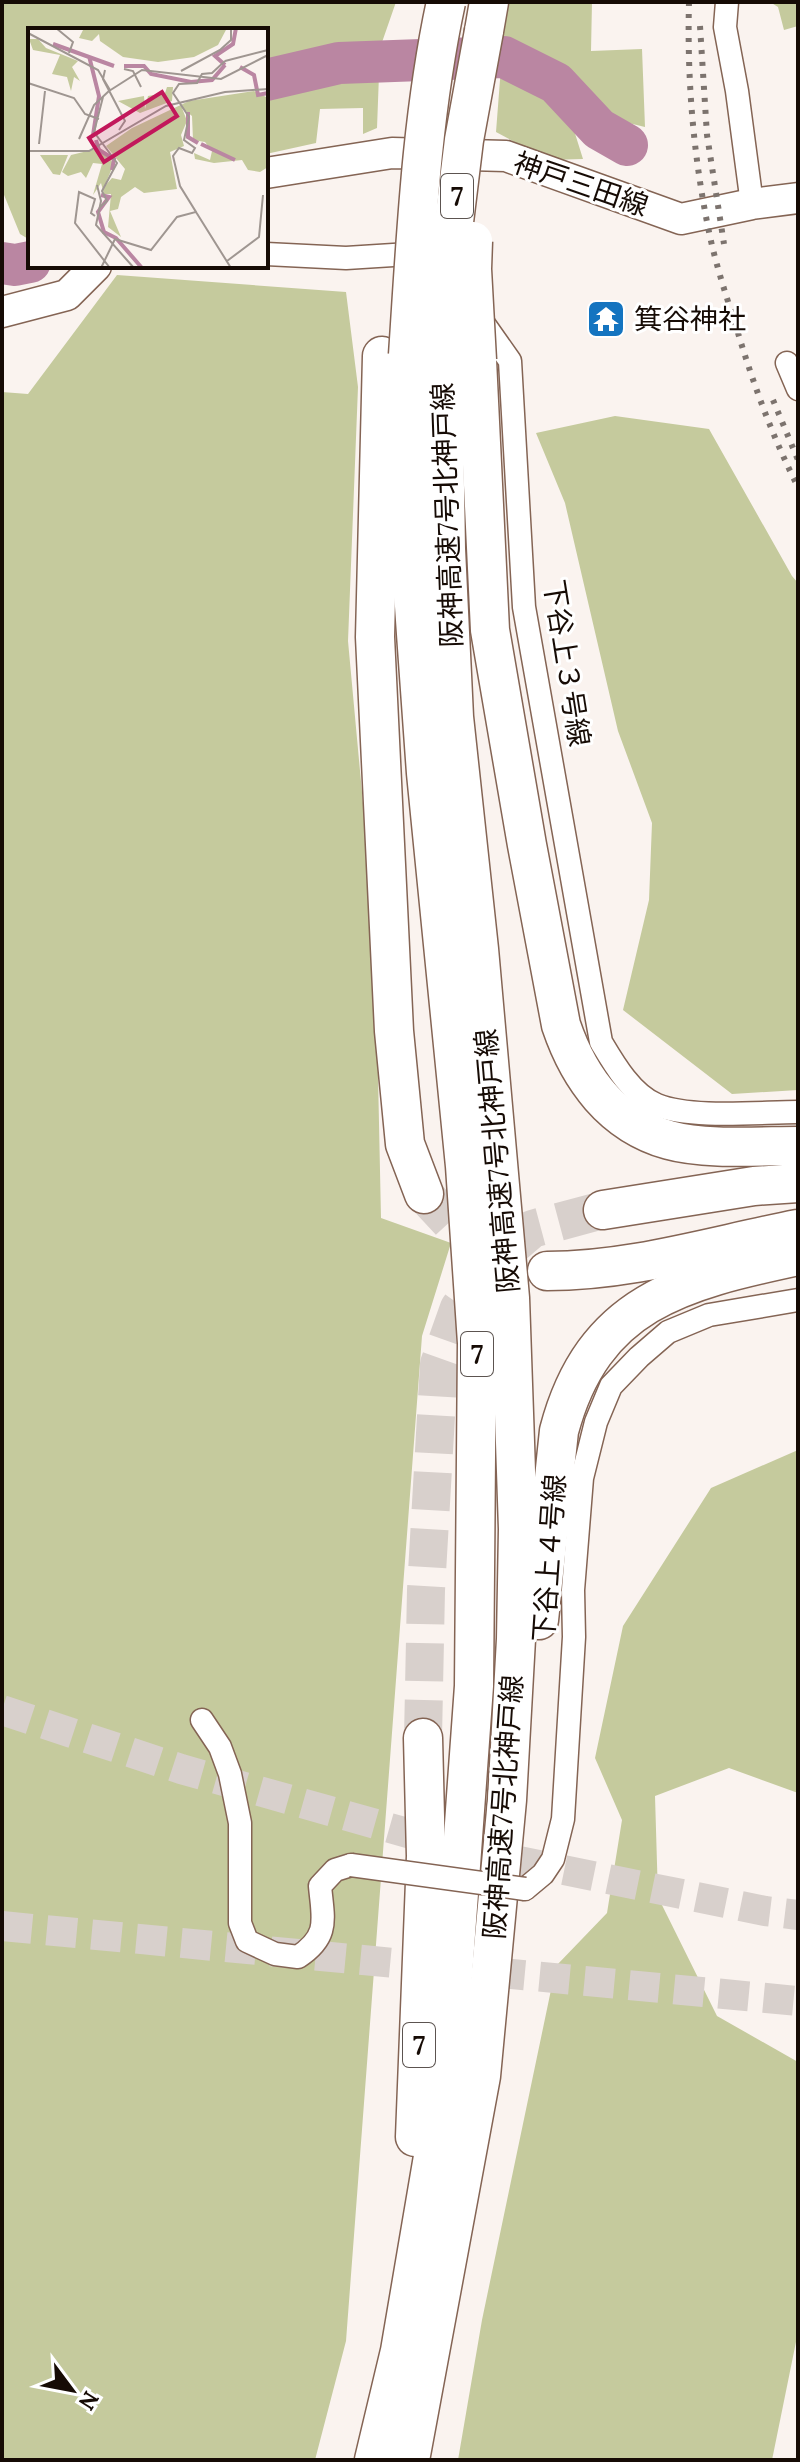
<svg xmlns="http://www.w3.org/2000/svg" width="800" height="2462" font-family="Lora,'Noto Sans JP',serif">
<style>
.green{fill:#c5ca9d}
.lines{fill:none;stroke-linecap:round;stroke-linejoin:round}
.river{stroke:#ba86a2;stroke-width:42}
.secondary-tunnel{stroke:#d8d0cc;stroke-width:30;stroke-dasharray:30 15;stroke-linecap:butt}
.highway-tunnel{stroke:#d8d0cc;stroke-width:38;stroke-dasharray:38 19;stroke-linecap:butt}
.street-casing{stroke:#846454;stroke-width:25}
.secondary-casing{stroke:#846454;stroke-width:33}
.highway-casing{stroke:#846454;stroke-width:41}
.street{stroke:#fff;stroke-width:22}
.secondary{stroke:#fff;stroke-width:30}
.highway{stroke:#fff;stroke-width:38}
.rail{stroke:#7c736e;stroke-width:6;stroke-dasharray:4 8;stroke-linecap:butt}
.street-bridge-casing{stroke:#846454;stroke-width:25;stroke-linecap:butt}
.highway-bridge-casing{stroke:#846454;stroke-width:41;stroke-linecap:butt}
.street-bridge{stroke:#fff;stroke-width:22}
.highway-bridge{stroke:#fff;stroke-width:38}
.labels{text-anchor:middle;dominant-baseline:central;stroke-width:6;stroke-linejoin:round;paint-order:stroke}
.shield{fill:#fff;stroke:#5c5450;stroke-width:2}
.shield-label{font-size:26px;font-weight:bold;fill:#160b05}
.street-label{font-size:28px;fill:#160b05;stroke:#fff}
.poi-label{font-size:28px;fill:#160b05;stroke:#fff;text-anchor:start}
.inset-river{fill:none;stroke:#ba86a2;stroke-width:4}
.inset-road{fill:none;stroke:#9f9691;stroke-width:2}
.view{fill:#c2185b;fill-opacity:0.15;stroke:#c2185b;stroke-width:4}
.inset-edge{fill:none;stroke:#160b05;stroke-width:4}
</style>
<rect width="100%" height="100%" fill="#faf3ef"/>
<!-- green -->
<g class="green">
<polygon points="2,2 396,2 380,48 377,128 363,134 363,108 320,109 316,143 266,154 266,30 30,30 30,240 20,234 2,190"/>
<polygon points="506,2 592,2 591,51 642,49 645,127 567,108 583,159 548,160 496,132"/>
<polygon points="770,2 798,2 798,26 784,30 778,7"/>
<polygon points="117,275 346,292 358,387 348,641 375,933 381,1218 451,1243 422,1336 346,2341 315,2460 2,2460 2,392 28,394"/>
<polygon points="615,416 709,429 792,576 798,583 798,1090 732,1094 623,1010 649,900 652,823 618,731 565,503 536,433"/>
<polygon points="798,1450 798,1793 729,1768 655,1796 658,1897 717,2016 798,2062 798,2332 772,2460 458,2460 482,2320 556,1966 607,1913 622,1820 595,1758 623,1626 711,1488"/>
</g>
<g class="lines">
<!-- river -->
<g class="river">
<polyline points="266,80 339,63 504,57 556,83 599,129 627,145"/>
<polyline points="2,263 15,265 30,262"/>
</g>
<!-- secondary-tunnel -->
<g class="secondary-tunnel">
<polyline points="2,1710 181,1769 475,1852 765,1911 798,1915"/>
<polyline points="2,1926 798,2001"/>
</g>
<!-- highway-tunnel -->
<g class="highway-tunnel">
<polyline points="424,1194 462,1235 492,1252"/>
<polyline points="423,1738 426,1590 439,1364 459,1308 489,1266 532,1229 603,1210"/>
</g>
<defs>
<g id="street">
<polyline points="727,2 725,27 737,91 752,204"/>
<polyline points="266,254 346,258 425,253"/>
<path d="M479 317 510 361 524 607 601 1042C614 1064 632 1095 657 1105 691 1119 760 1112 798 1112"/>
<polyline points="787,363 798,389"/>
<path d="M202 1720 220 1747 230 1774 240 1823V1923L247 1941 275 1954 298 1957C330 1936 323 1919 320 1886L335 1870 351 1865"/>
<polyline points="525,1889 543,1874 553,1859 563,1819 574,1637 573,1590 582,1478 596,1422 611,1386 639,1357 668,1332 709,1315 798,1300"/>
</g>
<g id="secondary">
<polyline points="266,173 392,153 506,156 681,219 752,204 798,198"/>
<polyline points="2,312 67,295 96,266"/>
</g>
<g id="highway">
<polyline points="484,31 489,2"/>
<polyline points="382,356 375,637 394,1031 405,1144 424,1194"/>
<path d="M477 360 490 630 527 845 561 1025C579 1078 612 1124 669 1140 704 1150 761 1146 798 1146"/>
<polyline points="603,1210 754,1186 798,1183"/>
<path d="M547 1271C632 1271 715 1245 798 1229"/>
<path d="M539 1620 559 1431C593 1302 681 1281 798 1256"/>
<polyline points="415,2137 426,1856 423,1738"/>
<polyline points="374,2460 400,2351 445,2086 474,1686 477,1343 465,1166 426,773 411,564 408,355"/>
<polyline points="410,2460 481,2076 507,1800 516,1639 518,1529 510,1298 479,949 454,717 446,549 443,364"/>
</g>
</defs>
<!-- street casing -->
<use href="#street" class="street-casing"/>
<!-- secondary casing -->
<use href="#secondary" class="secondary-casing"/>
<!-- highway casing -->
<use href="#highway" class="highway-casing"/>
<!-- street -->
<use href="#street" class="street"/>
<!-- secondary -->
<use href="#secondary" class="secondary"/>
<!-- highway -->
<use href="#highway" class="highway"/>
<!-- rail -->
<g class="rail">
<path d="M689 2C687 78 693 152 708 227 715 263 727 298 738 333 754 386 773 438 798 487"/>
<polyline points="700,26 707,135 724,244"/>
<polyline points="773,400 798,460"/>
</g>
<defs>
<polyline id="street-bridge" points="351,1865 525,1889"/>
<g id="highway-bridge">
<polyline points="473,241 472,269 477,360"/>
<path d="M408 355C416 237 421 118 446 2"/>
<polyline points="443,364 448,271 464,140 484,31"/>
</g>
</defs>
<!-- street-bridge casing -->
<use href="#street-bridge" class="street-bridge-casing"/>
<!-- highway-bridge casing -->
<use href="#highway-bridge" class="highway-bridge-casing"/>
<!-- street-bridge -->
<use href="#street-bridge" class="street-bridge"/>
<!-- highway-bridge -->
<use href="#highway-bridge" class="highway-bridge"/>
</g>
<!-- icons -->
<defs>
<symbol id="temple-square" viewBox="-11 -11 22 22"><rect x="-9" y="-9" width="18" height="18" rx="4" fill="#1474c0" stroke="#fff"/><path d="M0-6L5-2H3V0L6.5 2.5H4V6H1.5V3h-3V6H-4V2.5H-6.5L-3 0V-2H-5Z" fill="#fff"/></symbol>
</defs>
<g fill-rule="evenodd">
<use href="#temple-square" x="584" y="297" width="44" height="44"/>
</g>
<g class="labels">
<!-- shield labels -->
<g class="shield">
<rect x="441" y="174" width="32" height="44" rx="6"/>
<rect x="461" y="1332" width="32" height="44" rx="6"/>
<rect x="403" y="2023" width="32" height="44" rx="6"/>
</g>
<g class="shield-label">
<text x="457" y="196">7</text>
<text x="477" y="1354">7</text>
<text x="419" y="2045">7</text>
</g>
<!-- street labels -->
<g class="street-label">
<text transform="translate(581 184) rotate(19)">神戸三田線</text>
<text transform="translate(447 515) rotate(-92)">阪神高速7号北神戸線</text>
<text transform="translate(567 663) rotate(81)">下谷上３号線</text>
<text transform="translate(497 1161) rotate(-95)">阪神高速7号北神戸線</text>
<text transform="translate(549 1558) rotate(-86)">下谷上４号線</text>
<text transform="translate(503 1807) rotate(-86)">阪神高速7号北神戸線</text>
</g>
<!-- poi labels -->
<g class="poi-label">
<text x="634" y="319">箕谷神社</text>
</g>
</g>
<!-- overview -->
<g transform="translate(28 28)">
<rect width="240" height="240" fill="#faf3ef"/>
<path d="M56 0H199L190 17 166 29 130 34 95 29 72 13 71 6 64 13 51 10ZM1 11H10L18 20 50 33 44 39 52 53 46 49 43 63 39 49 24 46 32 27 5 22ZM139 59H145L144 73 112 85 90 73 116 68 117 81 120 68 137 65ZM226 63 240 70V139L232 144 220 142 214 132 186 135 167 131 166 125 182 132 184 123 177 114 165 112 164 88 154 80 159 93 153 107 156 118 142 124 149 161 116 165 107 159 93 169 90 181 82 183 93 209 80 199 83 166H76L73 155 65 167 74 136 65 135 58 150 53 144 40 148 34 144 43 127 72 120 82 127 85 138 76 159 84 150 93 152 97 141 78 118 104 100 161 73ZM12 127H40L32 147 25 146Z" fill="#c5ca9d"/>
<path class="inset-river" d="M25 16 86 38M61 28 71 68 65 107M197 37 187 28 205 16 208 0M96 38H116L123 46 163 54 184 52 197 37M212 39 226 47 230 67 240 65M160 84V109L170 115M68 112 71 122 86 131 84 142M173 116 207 132M73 167 81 169 70 184 76 204 88 210 114 240"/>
<path class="inset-road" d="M28 0 45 14 41 25M0 5 70 42 82 62 66 77 51 111M197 33 240 22M96 41 105 43 113 59M77 42 75 51 97 93 91 102M153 43 192 22 203 12V0M0 55 46 70 57 86 71 91M81 63 114 42 193 51 240 27M11 116 17 63M0 123H61L138 78 197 64 240 61M69 157 73 173 68 197 106 240M71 180 79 173 74 163 89 135 66 104 75 69M168 184 203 240M67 188 63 185 67 171 51 164 47 195 82 240M199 233 231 209 235 167M73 240 87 211 123 222 149 189 168 184 152 158 145 128 151 120 164 125 167 120 156 112 161 89 145 65 151 56 169 55 174 46 184 45 197 33"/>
<path class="view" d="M134 64 149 88 76 134 61 110Z"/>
<rect width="240" height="240" class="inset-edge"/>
</g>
<!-- border -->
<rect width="800" height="2462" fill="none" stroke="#160b05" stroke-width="8"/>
<!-- north arrow -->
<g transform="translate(72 2390) rotate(122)" stroke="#ffffff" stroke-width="6" paint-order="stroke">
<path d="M0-6L14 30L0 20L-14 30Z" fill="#160b05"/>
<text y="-12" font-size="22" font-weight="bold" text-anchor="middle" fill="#160b05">N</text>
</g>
</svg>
